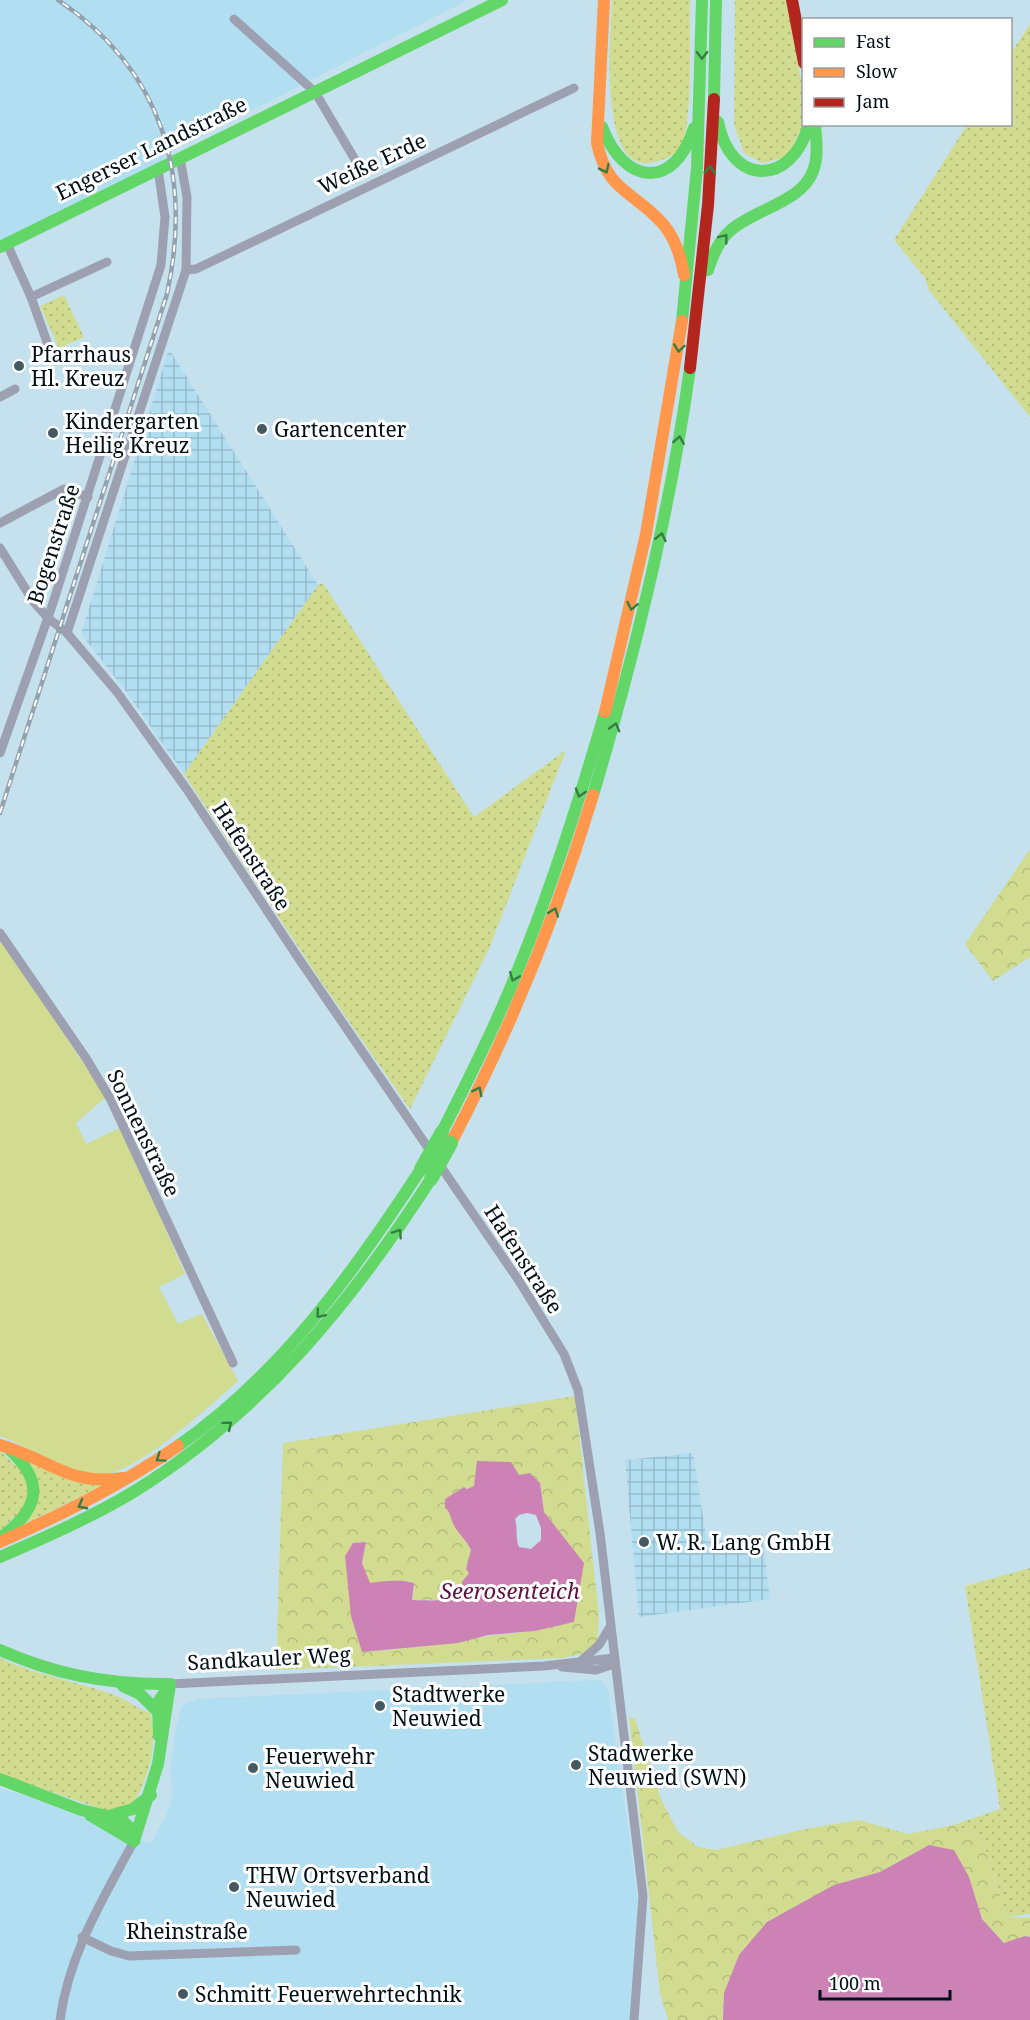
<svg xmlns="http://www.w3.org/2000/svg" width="1030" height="2020" font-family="'Noto Serif',serif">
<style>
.built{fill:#b2def1}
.industrial{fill:url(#industrial-grid)}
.grass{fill:url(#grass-dots)}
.forest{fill:url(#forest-crowns);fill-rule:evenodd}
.garden{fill:#d2dc90}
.water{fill:#cd82b6;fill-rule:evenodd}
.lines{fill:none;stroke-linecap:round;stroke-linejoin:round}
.street{stroke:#9da0b1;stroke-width:9}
.fast{stroke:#63d668;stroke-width:12}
.slow{stroke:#ff974d;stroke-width:12}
.jam{stroke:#b3261e;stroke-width:12}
.rail-casing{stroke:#94a2ae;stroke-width:4.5}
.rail{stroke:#fff;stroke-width:2;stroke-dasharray:7;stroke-linecap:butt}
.fast-bridge{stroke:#63d668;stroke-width:14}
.oneway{stroke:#367d44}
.poi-dot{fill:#455963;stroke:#fff;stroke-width:2}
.labels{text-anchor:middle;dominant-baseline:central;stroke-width:6;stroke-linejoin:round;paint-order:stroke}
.street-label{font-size:21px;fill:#001018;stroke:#fff}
.poi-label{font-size:21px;fill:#001018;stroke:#fff;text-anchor:start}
.water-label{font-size:22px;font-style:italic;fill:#5f1343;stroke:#fff}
</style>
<defs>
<pattern id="industrial-grid" width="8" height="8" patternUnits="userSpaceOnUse" patternTransform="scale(1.5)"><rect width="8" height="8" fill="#b2def1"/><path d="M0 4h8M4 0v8" fill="none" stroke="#97bdce"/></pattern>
<pattern id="grass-dots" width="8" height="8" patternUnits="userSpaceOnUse" patternTransform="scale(1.5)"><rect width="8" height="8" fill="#d2dc90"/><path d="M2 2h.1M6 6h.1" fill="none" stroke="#b2bc7b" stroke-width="1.8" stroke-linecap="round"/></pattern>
<pattern id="forest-crowns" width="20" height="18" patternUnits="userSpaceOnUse" patternTransform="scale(1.5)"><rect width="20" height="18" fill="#d2dc90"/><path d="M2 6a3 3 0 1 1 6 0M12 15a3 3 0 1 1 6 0" fill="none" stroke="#b2bc7b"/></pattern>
</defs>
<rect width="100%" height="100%" fill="#c5e1ed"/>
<!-- built -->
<g class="built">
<polygon points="0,0 468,0 254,109 188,137 158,164 0,240"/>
<polygon points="600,1680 608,1690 638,1897 630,2020 0,2020 0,1789 21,1794 151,1844 167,1813 173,1793 170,1770 176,1726 183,1705 197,1699"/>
</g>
<!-- industrial -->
<g class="industrial">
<polygon points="169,349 318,585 184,774 128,694 81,634"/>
<polygon points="693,1453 707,1542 762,1534 770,1599 639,1617 625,1460"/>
</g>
<!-- grass -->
<g class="grass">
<path d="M612 0H690C689 31 694 121 681 146 675 156 665 159 655 162 596 179 611 30 612 0Z"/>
<polygon points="735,0 787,0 803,91 804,124 787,157 762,163 744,153 734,125"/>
<polygon points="1030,24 1030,417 929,290 925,278 894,240 967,125 1010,124 1011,53"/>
<polygon points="64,295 84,337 59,348 40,306"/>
<polygon points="323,583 474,817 566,750 489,949 410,1109 318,977 184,774 318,585"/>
<polygon points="0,1451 27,1476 28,1504 0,1531"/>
<polygon points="25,1455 104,1485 25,1524 30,1517"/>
<polygon points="1030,1568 1030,1914 1007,1917 981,1837 953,1825 1000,1809 965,1586"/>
<path d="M0 1658C37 1676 78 1681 117 1696 129 1700 138 1711 150 1712 158 1744 150 1772 135 1801L110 1812 0 1774Z"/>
</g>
<!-- forest -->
<g class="forest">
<polygon points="1030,849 1030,957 993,981 965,944"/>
<path d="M575 1396 599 1617 597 1650 563 1658 276 1670 283 1443ZM478 1462H511L519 1475 530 1473 540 1483 544 1512 584 1563 535 1631C477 1636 420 1648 362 1652L353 1543 366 1542 362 1564 370 1584C384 1580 396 1582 410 1581L414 1588 412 1600H448L459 1597C467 1586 474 1561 470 1548 466 1534 438 1509 453 1494 457 1490 468 1489 474 1486Z"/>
<polygon points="629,1717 635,1719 661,1799 678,1832 698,1847 716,1850 810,1828 859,1820 908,1834 953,1825 981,1837 1007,1917 1030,1918 1030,1937 1025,1936 1005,1943 982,1919 969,1877 929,1845 880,1872 834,1885 724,1993 723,2020 668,2020 660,1993"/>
</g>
<!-- garden -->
<path class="garden" d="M0 938 106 1097 76 1123 86 1144 122 1127 185 1274 159 1287 178 1324 202 1314 238 1381C208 1406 133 1480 93 1475 59 1471 32 1447 0 1436Z"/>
<!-- water -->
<g class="water">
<path d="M477 1461 511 1462 519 1475 530 1473 540 1483 544 1512 584 1563 574 1622 535 1631 488 1635 458 1643 362 1652 351 1616 345 1556 353 1543 366 1542 362 1563 370 1583C382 1581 401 1579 414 1583L412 1600C422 1600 459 1603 462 1593 463 1589 462 1586 462 1582L469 1573 466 1569 471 1550C466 1539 458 1534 454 1525 450 1518 451 1512 445 1508V1499L464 1487 467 1489 474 1486ZM527 1513 536 1515 541 1528V1540L531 1549 519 1547C515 1537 518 1529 515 1519L519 1515Z"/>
<polygon points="929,1845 954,1850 969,1877 982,1919 1004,1943 1025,1936 1030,1937 1030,2020 723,2020 724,1993 739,1955 767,1922 834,1885 880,1872"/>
</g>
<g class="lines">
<!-- street -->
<g class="street">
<polyline points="234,19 315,92 357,163"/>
<polyline points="7,244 31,297 53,359"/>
<polyline points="186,270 196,269 574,88"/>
<polyline points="31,297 107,262"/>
<polyline points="0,397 15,389"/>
<polyline points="0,523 64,489 88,497"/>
<polyline points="0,548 33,601 48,618 67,633 117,692 188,791 297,956 519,1281 564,1354 578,1390 600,1533 643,1896 634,2020"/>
<polyline points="67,633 186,270 187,197 180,158"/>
<polyline points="0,753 51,609 161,265 165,217 158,169"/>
<polyline points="0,933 86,1058 111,1100 233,1363"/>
<polyline points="582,1660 599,1645 610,1627"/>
<polyline points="562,1667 596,1670 614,1664"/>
<polyline points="170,1684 544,1666 614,1658"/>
<polyline points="82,1937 111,1951 129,1956 296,1950"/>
<path d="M60 2020C69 1953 103 1899 134 1841"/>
</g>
<!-- fast -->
<g class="fast">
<polyline points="714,99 716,0"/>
<path d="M718 122C731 187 792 187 809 124"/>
<path d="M602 127C624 185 674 191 694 128"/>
<polyline points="0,247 502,0"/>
<path d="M708 270C713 255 719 240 731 230 755 209 802 202 813 171 819 156 816 139 815 124"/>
<polyline points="682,321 697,168 702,0"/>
<path d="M593 795C635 654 670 513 690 368"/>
<path d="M442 1132C469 1078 497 1023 519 967 553 884 580 798 605 712"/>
<path d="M178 1446C280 1375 354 1272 421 1169"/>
<path d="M4 1535C40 1507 44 1482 10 1450"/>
<path d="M0 1557C46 1537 92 1517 135 1491 263 1411 350 1304 431 1179"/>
<path d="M0 1650C55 1675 110 1685 170 1684"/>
<polyline points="123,1686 140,1694 155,1709"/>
<polyline points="159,1736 158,1702 170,1684"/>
<polyline points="0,1779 81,1810 121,1819 131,1829 134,1841"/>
<polyline points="90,1815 134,1841"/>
<polyline points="112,1815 133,1809 151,1795"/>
<polyline points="134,1841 158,1764 170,1684"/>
</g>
<!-- slow -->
<g class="slow">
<path d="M604 0 597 143C607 192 634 191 663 224 675 238 681 257 684 275"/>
<polyline points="605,712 646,534 682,321"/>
<path d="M451 1143C509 1032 557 915 593 795"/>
<path d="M0 1445C50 1459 67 1486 123 1478"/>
<path d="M0 1542C63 1514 121 1485 178 1446"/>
</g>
<!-- jam -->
<g class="jam">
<polyline points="792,0 804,63"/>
<polyline points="690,368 708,205 714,99"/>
</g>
<defs>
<path id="rail" d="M0 813 167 294C193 174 162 70 58 0"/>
</defs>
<!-- rail casing -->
<use href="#rail" class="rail-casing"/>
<!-- rail -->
<use href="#rail" class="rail"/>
<!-- fast-bridge -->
<g class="fast-bridge">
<polyline points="421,1169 442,1132"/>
<polyline points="431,1179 451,1143"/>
</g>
</g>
<!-- one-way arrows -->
<defs><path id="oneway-chevron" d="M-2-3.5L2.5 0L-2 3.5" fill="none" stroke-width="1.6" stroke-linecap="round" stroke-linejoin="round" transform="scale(1.5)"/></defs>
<g class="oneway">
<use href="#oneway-chevron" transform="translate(702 55) rotate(91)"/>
<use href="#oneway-chevron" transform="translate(605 169) rotate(64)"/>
<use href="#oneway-chevron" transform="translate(710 170) rotate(-86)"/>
<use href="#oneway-chevron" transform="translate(724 238) rotate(-52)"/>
<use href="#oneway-chevron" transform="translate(679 348) rotate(98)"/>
<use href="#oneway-chevron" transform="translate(679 440) rotate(-81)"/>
<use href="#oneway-chevron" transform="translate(661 537) rotate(-78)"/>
<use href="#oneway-chevron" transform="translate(632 606) rotate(102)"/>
<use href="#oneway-chevron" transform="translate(615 727) rotate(-74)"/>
<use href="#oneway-chevron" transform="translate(580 793) rotate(108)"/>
<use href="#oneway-chevron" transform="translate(554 912) rotate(-70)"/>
<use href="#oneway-chevron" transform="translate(514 977) rotate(112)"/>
<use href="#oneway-chevron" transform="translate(478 1091) rotate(-63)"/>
<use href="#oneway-chevron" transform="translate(398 1233) rotate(-56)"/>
<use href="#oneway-chevron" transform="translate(320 1314) rotate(130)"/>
<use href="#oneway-chevron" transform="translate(228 1425) rotate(-40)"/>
<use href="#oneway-chevron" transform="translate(160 1458) rotate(146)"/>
<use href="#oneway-chevron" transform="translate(82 1505) rotate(152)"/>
</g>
<!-- markers -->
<g class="poi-dot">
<circle cx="19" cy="366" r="6"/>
<circle cx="262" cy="429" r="6"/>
<circle cx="53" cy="433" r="6"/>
<circle cx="644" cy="1542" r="6"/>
<circle cx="380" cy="1706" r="6"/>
<circle cx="576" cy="1765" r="6"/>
<circle cx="253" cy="1768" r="6"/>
<circle cx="234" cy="1887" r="6"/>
<circle cx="183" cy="1994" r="6"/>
</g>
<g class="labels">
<!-- street labels -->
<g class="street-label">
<text transform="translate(151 148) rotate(-26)">Engerser Landstraße</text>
<text transform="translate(372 163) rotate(-25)">Weiße Erde</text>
<text transform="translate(53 544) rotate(-72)">Bogenstraße</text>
<text transform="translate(252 856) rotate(57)">Hafenstraße</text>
<text transform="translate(144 1133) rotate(64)">Sonnenstraße</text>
<text transform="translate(524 1259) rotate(57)">Hafenstraße</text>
<text transform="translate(269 1658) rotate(-3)">Sandkauler Weg</text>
<text x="187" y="1931">Rheinstraße</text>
</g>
<!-- poi labels -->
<g class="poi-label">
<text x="31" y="354">Pfarrhaus<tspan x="31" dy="24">Hl. Kreuz</tspan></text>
<text x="65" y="421">Kindergarten<tspan x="65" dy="24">Heilig Kreuz</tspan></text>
<text x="274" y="429">Gartencenter</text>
<text x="656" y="1542">W. R. Lang GmbH</text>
<text x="392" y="1694">Stadtwerke<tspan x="392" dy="24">Neuwied</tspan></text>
<text x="588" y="1753">Stadwerke<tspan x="588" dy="24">Neuwied (SWN)</tspan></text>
<text x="265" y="1756">Feuerwehr<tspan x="265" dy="24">Neuwied</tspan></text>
<text x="246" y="1875">THW Ortsverband<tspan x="246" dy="24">Neuwied</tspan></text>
<text x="195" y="1994">Schmitt Feuerwehrtechnik</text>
</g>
<!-- water labels -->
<g class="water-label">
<text x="510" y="1590">Seerosenteich</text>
</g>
</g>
<!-- legend -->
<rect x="802" y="18" width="210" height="108" fill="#ffffff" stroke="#999fa3" stroke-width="1.5"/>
<rect x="814" y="38" width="30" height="9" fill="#63d668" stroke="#999fa3" stroke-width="1.5"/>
<text x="856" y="48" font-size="18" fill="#001018">Fast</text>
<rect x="814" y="68" width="30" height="9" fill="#ff974d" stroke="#999fa3" stroke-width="1.5"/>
<text x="856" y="78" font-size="18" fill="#001018">Slow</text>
<rect x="814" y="98" width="30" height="9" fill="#b3261e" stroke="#999fa3" stroke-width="1.5"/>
<text x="856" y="108" font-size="18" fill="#001018">Jam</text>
<!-- scale -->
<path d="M820 1990v9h130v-9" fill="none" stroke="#001018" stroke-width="3"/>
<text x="829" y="1990" font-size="18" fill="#001018" stroke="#ffffff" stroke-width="4.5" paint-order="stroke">100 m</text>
</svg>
